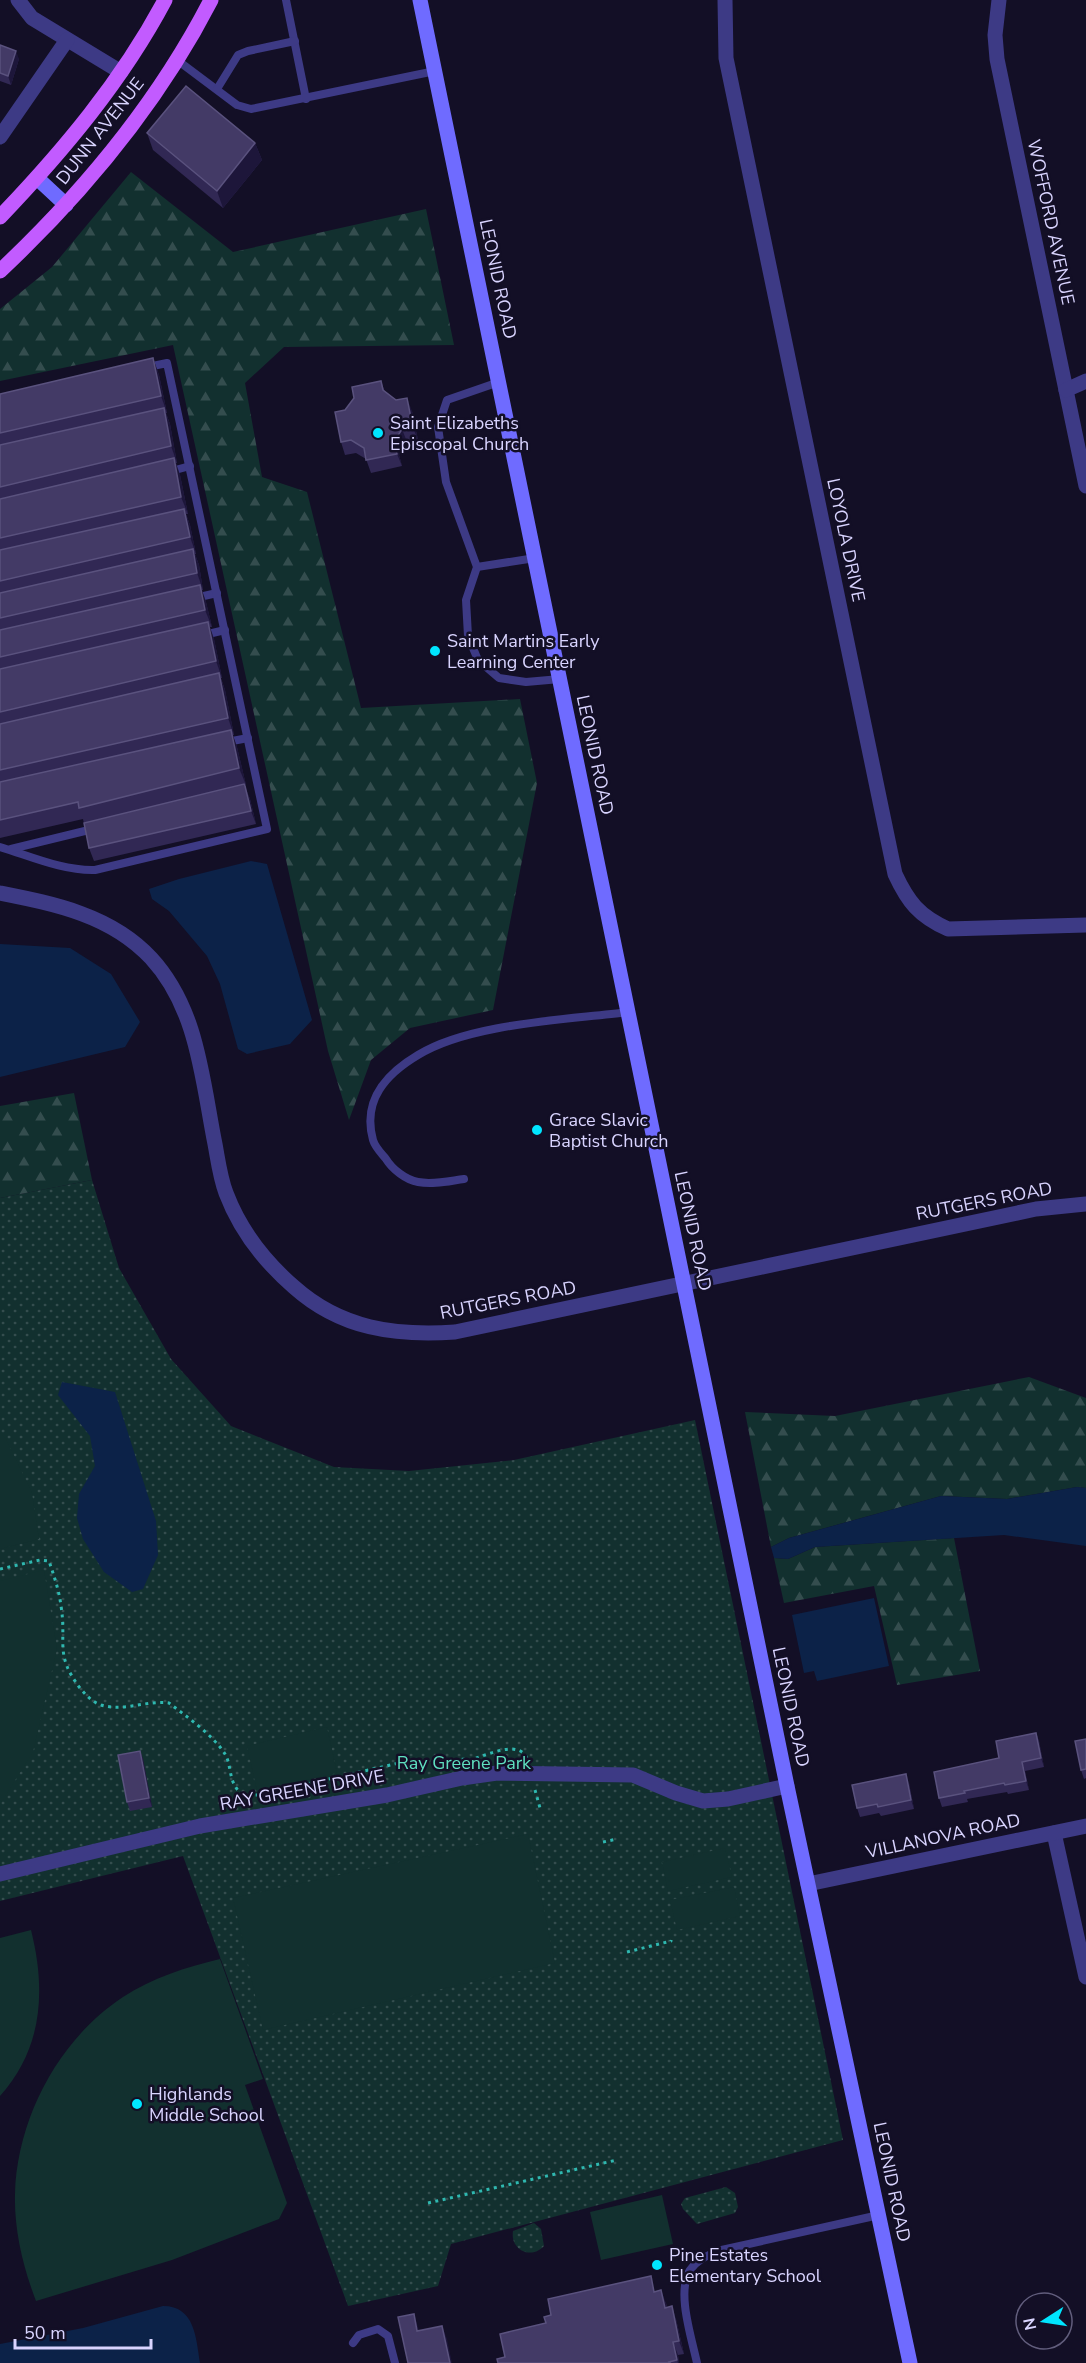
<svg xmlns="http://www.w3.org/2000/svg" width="1086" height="2363" font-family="'Nunito Sans',sans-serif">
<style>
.green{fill:url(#green-dots)}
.forest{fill:url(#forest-firs)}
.pitch{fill:#12302f}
.water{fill:#0c2248}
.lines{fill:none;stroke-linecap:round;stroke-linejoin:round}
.path{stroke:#2fb8b0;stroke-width:3;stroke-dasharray:3 4.5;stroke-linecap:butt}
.lane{stroke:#3d3a85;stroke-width:8}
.street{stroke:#3d3a85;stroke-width:15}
.secondary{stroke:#6f6bff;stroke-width:15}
.primary{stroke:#c25bff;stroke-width:15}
.wall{fill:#312854}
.shaded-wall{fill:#1d163a}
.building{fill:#433a66;stroke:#5a527e;stroke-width:1.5}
.poi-dot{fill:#00e5ff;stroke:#130f26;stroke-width:2}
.labels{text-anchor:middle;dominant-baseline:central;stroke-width:5;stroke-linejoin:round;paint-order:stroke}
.street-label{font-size:18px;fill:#d9d4ff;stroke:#130f26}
.poi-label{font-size:18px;fill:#d9d4ff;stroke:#130f26;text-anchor:start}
.park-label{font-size:18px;fill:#5fe0c0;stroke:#130f26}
</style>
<defs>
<pattern id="green-dots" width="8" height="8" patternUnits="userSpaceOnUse" patternTransform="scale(1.5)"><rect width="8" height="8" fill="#12302f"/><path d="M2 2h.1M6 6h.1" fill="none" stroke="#344d4e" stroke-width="1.8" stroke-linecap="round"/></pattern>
<pattern id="forest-firs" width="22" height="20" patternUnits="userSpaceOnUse" patternTransform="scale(1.5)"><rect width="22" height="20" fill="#12302f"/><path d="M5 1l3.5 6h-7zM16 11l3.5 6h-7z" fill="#344d4e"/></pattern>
</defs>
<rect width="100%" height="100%" fill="#130f26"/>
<!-- green -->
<g class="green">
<polygon points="92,1180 119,1268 171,1359 231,1426 334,1467 409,1471 514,1460 695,1420 843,2140 451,2244 438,2286 348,2306 183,1856 0,1901 0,1198"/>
<polygon points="726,2187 735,2193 738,2207 735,2213 697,2224 683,2209 681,2204 685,2198"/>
<path d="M534 2223 541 2229 544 2246C531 2260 510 2250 513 2231Z"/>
</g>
<!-- forest -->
<g class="forest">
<polygon points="131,172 233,252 426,209 454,345 284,347 245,383 262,477 307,492 361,708 520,699 537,783 493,1010 410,1028 371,1060 349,1120 328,1051 173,345 0,381 0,309 52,267"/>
<polygon points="74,1093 92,1180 0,1198 0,1106"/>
<polygon points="1029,1377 1086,1398 1086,1488 1077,1487 1007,1499 941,1496 789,1538 771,1547 745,1412 835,1416"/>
<polygon points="954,1538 980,1671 897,1685 874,1586 784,1603 774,1558 788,1559 815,1547"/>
</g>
<!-- pitch -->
<g class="pitch">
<polygon points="0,1433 6,1439 32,1493 39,1539 0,1549"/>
<polygon points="44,1570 57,1649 33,1752 0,1804 0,1581"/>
<polygon points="327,1727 337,1773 257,1791 247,1746"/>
<polygon points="528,1834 555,1963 263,2030 233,1898"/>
<polygon points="725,1848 732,1877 668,1891 662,1862"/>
<polygon points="734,1887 740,1916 677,1930 670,1900"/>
<path d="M31 1930C46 1990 43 2048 0 2096V1938Z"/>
<path d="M220 1959 263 2079 245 2085 287 2203 279 2219 172 2260 36 2301C23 2267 14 2230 15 2194 17 2118 59 2039 123 1997 152 1978 186 1967 220 1959Z"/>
<polygon points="662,2195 673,2244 601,2260 590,2212"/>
</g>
<!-- water -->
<g class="water">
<polygon points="251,861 267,864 312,1020 290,1044 247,1054 238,1049 220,984 207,956 169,911 152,899 149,889 179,879"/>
<polygon points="0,944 70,948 111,974 140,1022 125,1047 0,1077"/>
<polygon points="62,1382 115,1392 156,1521 158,1555 143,1589 132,1592 104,1572 83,1539 77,1518 79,1494 95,1466 90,1436 58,1395"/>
<polygon points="1077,1487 1086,1488 1086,1546 1004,1535 815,1547 788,1559 774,1558 771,1547 789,1538 941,1496 1007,1499"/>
<polygon points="874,1598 889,1666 817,1681 814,1671 804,1673 792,1615"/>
<path d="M163 2306C195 2306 196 2338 200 2363H0V2344L83 2328Z"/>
</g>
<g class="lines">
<!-- path -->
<g class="path">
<path d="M0 1569 40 1560 49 1561C54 1576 59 1590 61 1606 67 1643 54 1654 80 1688 86 1695 92 1702 101 1705 124 1712 146 1700 169 1703 186 1716 214 1736 225 1754 231 1764 229 1779 237 1789 242 1796 251 1795 258 1795L408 1761 469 1759"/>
<path d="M476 1758C490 1754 518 1740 527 1758"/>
<polyline points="535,1790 540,1808"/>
<polyline points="603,1842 617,1839"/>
<polyline points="627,1952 671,1941 671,1940"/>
<polyline points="428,2203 617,2160"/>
</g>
<!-- lane -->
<g class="lane">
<polyline points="286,0 306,99"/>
<polyline points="177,60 237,105 251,109 435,71"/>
<polyline points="217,89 238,55 248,51 295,41"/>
<polyline points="499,382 447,400 438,427 446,482 477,567 466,600 468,636 478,660 499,678 526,682 560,679"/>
<polyline points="168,472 190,466"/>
<polyline points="477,567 535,558"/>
<polyline points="195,598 217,593"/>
<polyline points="204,635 225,630"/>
<polyline points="227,742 248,738"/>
<path d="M0 847C30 856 63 871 95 870L267 829 167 363 148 367"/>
<polyline points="11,849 93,829"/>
<path d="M464 1179C449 1181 433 1185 418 1182 406 1180 392 1169 386 1159 381 1153 375 1147 373 1140 362 1100 386 1074 418 1055 470 1023 567 1020 628 1012"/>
<polyline points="353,2343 359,2335 378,2329 388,2336 395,2363"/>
<path d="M697 2363C692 2339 676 2292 690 2270 697 2260 707 2256 717 2251L879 2215"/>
</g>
<!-- street -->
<g class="street">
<polyline points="18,0 32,18 121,72"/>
<path d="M725 0 726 58 895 874C908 902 919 916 948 929L1086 925"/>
<polyline points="999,0 995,35 997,59 1086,486"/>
<polyline points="0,137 67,40"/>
<polyline points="1066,390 1086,381"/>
<path d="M0 893C55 904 111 915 151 958 198 1009 202 1079 215 1144 218 1160 220 1177 226 1193 240 1230 264 1261 294 1287 341 1329 395 1336 455 1332L1036 1209 1086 1204"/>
<polyline points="1054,1833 1086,1977"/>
<polyline points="0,1874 200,1826 387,1795 462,1778 497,1773 633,1775 676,1793 703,1801 728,1799 787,1786"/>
<polyline points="808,1884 1086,1826"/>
</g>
<!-- secondary -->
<g class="secondary">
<polyline points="420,0 787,1786 910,2363"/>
<polyline points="37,178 66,205"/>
</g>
<!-- primary -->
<g class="primary">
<path d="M0 217C63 151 122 81 165 0"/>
<path d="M0 271C84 192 158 103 211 0"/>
</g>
</g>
<!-- wall -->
<g class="wall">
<polygon points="0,45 19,59 11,85 0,81"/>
<polygon points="147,133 255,143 262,160 223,208 153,150"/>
<polygon points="153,358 159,375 167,413 166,413 170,424 177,463 176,463 180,475 188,514 186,514 190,525 196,554 195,554 199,565 203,590 202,590 206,602 212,627 210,627 214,639 222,678 221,678 225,690 234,735 233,735 237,747 246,785 244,785 250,799 256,824 94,861 89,848 83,819 0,838 0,394"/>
<polygon points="381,381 385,392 412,411 418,440 407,442 399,455 402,466 371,473 366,459 356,453 345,455 341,442 345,410"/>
<polygon points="1036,1733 1039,1741 1044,1767 1025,1771 1029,1790 1008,1794 1007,1792 967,1799 968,1802 942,1807 939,1798 999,1758"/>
<polygon points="1086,1739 1086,1778 1084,1779 1081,1770"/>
<polygon points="140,1751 143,1759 152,1807 130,1811 127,1802"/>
<polygon points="909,1783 914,1809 881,1816 879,1813 860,1817 857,1808"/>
<polygon points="656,2291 666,2303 667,2307 676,2319 684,2354 678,2355 679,2363 498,2363 546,2323"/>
</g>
<!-- shaded-wall -->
<g class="shaded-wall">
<polygon points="16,51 19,59 11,85 8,76"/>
<polygon points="255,143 262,160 223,208 217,191"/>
<polygon points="153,358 159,375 167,413 161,396"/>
<polygon points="407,398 412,411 418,440 413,428"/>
<polygon points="164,408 170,424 177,463 171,446"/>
<polygon points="402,429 407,442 399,455 402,466 397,454 394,442"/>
<polygon points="174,458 180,475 188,514 181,497"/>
<polygon points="184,509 190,525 196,554 190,537"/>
<polygon points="193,549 199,565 203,590 197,573"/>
<polygon points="200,585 206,602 212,627 205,610"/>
<polygon points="208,622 214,639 222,678 216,661"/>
<polygon points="219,673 225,690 234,735 228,718"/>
<polygon points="231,730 237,747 246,785 239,768"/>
<polygon points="245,786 250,799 256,824 251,811"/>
<polygon points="1036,1733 1039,1741 1044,1767 1041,1758"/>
<polygon points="140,1751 143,1759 152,1807 149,1798"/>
<polygon points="1022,1762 1025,1771 1029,1790 1026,1781"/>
<polygon points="906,1774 909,1783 914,1809 911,1800"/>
<polygon points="661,2290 666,2303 670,2321 665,2308"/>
<polygon points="672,2306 676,2319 684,2354 679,2341"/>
<polygon points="414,2314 418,2327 422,2344 417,2331"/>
<polygon points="442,2326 447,2339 452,2363 450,2363"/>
<polygon points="673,2342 678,2355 679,2363 678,2363 677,2360"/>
</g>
<!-- building -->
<g class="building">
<polygon points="0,45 16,51 8,76 0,73"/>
<polygon points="186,86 255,143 217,191 147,133"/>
<polygon points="153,358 161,396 0,433 0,394"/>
<polygon points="381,381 383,390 396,400 407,398 413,428 402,429 394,442 397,454 366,460 364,448 351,440 341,442 335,412 345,410 354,398 352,387"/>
<polygon points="164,408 171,446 0,487 0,445"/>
<polygon points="174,458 181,497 0,538 0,499"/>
<polygon points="184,509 190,537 0,581 0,550"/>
<polygon points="193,549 197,573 0,618 0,593"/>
<polygon points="200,585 205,610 0,657 0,630"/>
<polygon points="208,622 216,661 0,712 0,669"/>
<polygon points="219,673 228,718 0,770 0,724"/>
<polygon points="231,730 239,768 79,808 78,802 0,820 0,782"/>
<polygon points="244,784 245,786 251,811 89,848 84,823"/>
<polygon points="1036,1733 1041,1758 1022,1762 1026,1781 1005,1785 1004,1783 964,1791 965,1793 939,1798 934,1772 999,1758 996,1741"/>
<polygon points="1086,1739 1086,1769 1081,1770 1075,1741"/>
<polygon points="140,1751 149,1798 127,1802 118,1755"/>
<polygon points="906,1774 911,1800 878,1807 877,1804 857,1808 852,1785"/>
<polygon points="651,2276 654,2292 661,2290 665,2308 672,2306 679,2341 673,2342 677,2360 669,2362 670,2363 498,2363 497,2359 505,2357 500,2334 546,2323 544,2317 551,2315 548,2299"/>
<polygon points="414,2314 417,2331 442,2326 450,2363 408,2363 398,2317"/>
</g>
<!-- markers -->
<g class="poi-dot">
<circle cx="378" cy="433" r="6"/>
<circle cx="435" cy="651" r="6"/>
<circle cx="537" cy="1130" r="6"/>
<circle cx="137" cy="2104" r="6"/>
<circle cx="657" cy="2265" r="6"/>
</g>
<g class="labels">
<!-- street labels -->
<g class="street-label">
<text transform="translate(100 131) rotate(-52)">DUNN AVENUE</text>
<text transform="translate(1051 222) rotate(78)">WOFFORD AVENUE</text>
<text transform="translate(498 279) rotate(78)">LEONID ROAD</text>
<text transform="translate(846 540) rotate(78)">LOYOLA DRIVE</text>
<text transform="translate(595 755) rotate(78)">LEONID ROAD</text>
<text transform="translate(984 1201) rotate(-11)">RUTGERS ROAD</text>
<text transform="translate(693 1231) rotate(78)">LEONID ROAD</text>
<text transform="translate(508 1300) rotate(-11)">RUTGERS ROAD</text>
<text transform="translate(791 1707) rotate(78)">LEONID ROAD</text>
<text transform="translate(302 1790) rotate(-10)">RAY GREENE DRIVE</text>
<text transform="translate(943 1836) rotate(-12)">VILLANOVA ROAD</text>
<text transform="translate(892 2182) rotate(78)">LEONID ROAD</text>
</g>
<!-- poi labels -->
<g class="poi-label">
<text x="390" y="423">Saint Elizabeths<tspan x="390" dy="21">Episcopal Church</tspan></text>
<text x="447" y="641">Saint Martins Early<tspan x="447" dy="21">Learning Center</tspan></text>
<text x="549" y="1120">Grace Slavic<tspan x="549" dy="21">Baptist Church</tspan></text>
<text x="149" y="2094">Highlands<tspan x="149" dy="21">Middle School</tspan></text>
<text x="669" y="2255">Pine Estates<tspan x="669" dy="21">Elementary School</tspan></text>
</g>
<!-- park labels -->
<g class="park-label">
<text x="464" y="1763">Ray Greene Park</text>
</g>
</g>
<!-- north arrow -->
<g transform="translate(1044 2321) rotate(258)"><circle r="28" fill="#130f26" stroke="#625e7d" stroke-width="1.5"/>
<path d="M0-4.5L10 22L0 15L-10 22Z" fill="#00e5ff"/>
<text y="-9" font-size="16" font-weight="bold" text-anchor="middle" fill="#d9d4ff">N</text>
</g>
<!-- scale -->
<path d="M15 2339v9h136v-9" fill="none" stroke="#d9d4ff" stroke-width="3"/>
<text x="24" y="2339" font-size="18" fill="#d9d4ff" stroke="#130f26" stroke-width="4.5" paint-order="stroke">50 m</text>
</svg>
